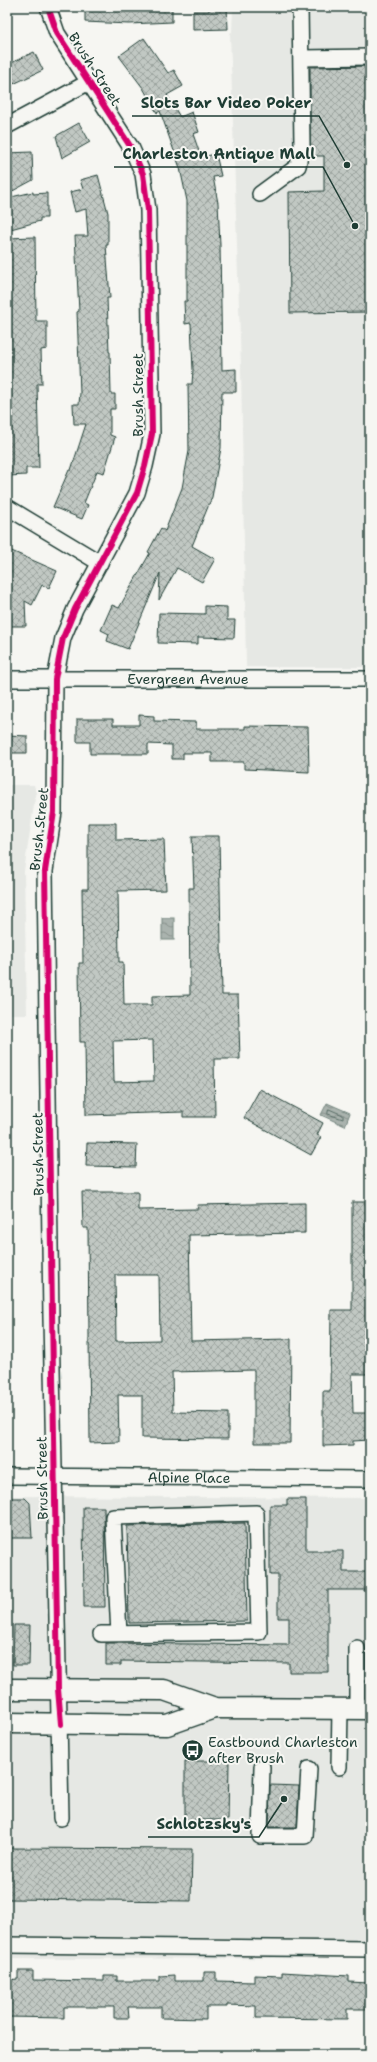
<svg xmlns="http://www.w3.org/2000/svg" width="377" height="2062" font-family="'Shantell Sans',sans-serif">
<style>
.built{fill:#e6e8e4}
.water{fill:url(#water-waves);stroke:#72847d}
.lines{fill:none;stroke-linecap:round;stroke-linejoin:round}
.shore{stroke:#576c65;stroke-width:1}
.building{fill:url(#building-cross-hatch);stroke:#1f3d34;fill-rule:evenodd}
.minor-casing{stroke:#1f3d34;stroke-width:18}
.major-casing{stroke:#1f3d34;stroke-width:23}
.minor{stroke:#f6f6f2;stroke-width:15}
.major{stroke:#f6f6f2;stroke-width:20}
.cycleway-casing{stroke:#f6f6f2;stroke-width:8}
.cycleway{stroke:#d6006c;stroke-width:6}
.labels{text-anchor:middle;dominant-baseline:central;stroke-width:4;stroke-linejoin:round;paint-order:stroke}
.street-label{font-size:14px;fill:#1f3d34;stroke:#f6f6f2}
.poi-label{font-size:14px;fill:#1f3d34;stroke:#f6f6f2;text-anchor:start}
.leader{fill:none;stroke:#1f3d34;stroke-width:1.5}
.callout-dot{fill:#1f3d34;stroke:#f6f6f2;stroke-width:1.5}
.callout-label{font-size:15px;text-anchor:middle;font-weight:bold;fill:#1f3d34;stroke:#f6f6f2;stroke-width:4;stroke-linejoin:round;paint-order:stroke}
</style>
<defs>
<pattern id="water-waves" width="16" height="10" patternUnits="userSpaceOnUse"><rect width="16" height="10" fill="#aab3ae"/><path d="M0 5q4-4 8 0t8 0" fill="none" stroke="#8a938e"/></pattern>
<pattern id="building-cross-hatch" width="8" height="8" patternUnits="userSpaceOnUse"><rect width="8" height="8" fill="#c1c8c3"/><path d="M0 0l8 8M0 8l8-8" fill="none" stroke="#9ca49f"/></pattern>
</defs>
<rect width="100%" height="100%" fill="#f6f6f2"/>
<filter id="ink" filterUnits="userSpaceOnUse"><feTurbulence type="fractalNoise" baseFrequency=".025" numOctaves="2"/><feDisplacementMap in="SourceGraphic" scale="8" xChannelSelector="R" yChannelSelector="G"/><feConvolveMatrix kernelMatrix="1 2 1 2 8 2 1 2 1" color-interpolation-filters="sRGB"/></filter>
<g filter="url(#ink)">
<!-- built -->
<g class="built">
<polygon points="233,7 370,7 370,667 246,667 241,367 230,33 232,32"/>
<polygon points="7,785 34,785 36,792 24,871 27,1014 7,1014"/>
<polygon points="7,1496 370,1498 370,1958 7,1959"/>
</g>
<!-- water -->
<g class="water">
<rect x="162" y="918" width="12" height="22"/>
<polygon points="327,1103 350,1113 345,1126 321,1115"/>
</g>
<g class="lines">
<!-- shore -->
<polygon class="shore" points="329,1109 343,1115 343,1119 328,1114"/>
</g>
<!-- building -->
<g class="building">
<polygon points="85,7 172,7 172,22 129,24 85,22"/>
<polygon points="209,7 227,7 228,29 193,30 193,11 209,11"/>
<polygon points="144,38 168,73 174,70 183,86 167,95 180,117 192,112 199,132 193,134 201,157 216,154 221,176 213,177 218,203 220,245 222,370 236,369 236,392 222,392 221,448 212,497 192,546 215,559 202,582 177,568 159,600 160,573 128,649 107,641 109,634 101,630 112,605 119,608 150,553 148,552 161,528 165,531 182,488 189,451 188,384 192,384 193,370 191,323 185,324 184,301 187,301 187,201 180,168 160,111 157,113 143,88 119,56"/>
<polygon points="34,52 43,70 7,87 7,65"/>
<polygon points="370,66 370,312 290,313 289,192 324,191 324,156 310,156 310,67"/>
<polygon points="79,123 90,142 62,158 56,136"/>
<polygon points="32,152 33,180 7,194 7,153"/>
<polygon points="98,175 108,213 108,245 106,245 110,298 107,298 109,352 110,352 111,394 115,394 115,409 110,409 110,435 115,437 104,473 97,471 84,503 88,505 82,519 53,507 69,470 71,470 86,424 74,424 73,404 79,404 80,393 77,312 79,311 75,236 88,236 86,209 75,212 70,192 83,189 80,180"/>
<polygon points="33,192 33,194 47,193 47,218 40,218 40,221 7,230 7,198"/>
<polygon points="35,237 36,321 47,321 47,349 41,350 42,384 37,384 39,468 26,468 26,475 9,476 7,409 7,238"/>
<polygon points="7,549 57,571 49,588 42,585 32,605 25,601 26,626 7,626"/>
<polygon points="205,606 227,607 227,620 235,620 234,638 198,637 198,644 158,643 159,613 205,614"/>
<polygon points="139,715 154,716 154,721 196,722 196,729 245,729 245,726 308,727 309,772 244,769 244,762 212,762 212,753 183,753 183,759 172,759 172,745 148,744 148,754 90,754 90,742 77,742 77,719 113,719 113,725 139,725"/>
<polygon points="7,735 27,736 27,753 7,753"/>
<path d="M88 823H116V840L164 839 166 890 118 891 119 962H123L124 1005H152V996L190 995 189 888H194L192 836H219L222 995H238L240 1059H214L215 1117H183V1112L86 1115 85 1042H80L79 963H83L82 889H88ZM153 1040 154 1081 114 1082 113 1041Z"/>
<polygon points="260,1089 323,1123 317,1135 321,1137 311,1155 244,1118"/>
<polygon points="87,1143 137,1144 136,1167 86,1166"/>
<path d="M82 1192H138V1210L198 1209 197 1205 305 1203V1233L189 1235 191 1341 291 1339 290 1443H254V1370L172 1372 173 1412 228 1413V1439L142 1438V1395H118L119 1442 90 1443 88 1228H83ZM115 1275H159L160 1340 116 1341Z"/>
<polygon points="352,1202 370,1202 370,1374 352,1374 353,1413 370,1413 370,1440 353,1441 353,1445 323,1446 323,1391 330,1391 331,1310 352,1310"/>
<polygon points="7,1498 25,1498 30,1503 32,1538 7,1538"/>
<polygon points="287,1499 306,1499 306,1551 343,1551 343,1572 370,1572 370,1590 328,1590 328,1672 289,1672 289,1663 121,1661 121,1665 106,1665 106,1643 289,1645 289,1618 278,1618 278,1575 270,1575 270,1505 287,1505"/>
<polygon points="83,1507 104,1507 105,1607 84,1607"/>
<polygon points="245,1523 247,1621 129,1623 127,1526"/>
<polygon points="14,1625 30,1625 29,1665 13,1665"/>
<polygon points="185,1761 229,1761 228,1820 185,1820"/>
<polygon points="270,1785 299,1786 297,1827 269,1827"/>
<polygon points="7,1848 192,1849 191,1901 7,1899"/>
<polygon points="18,1971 33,1971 33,1980 104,1981 104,1976 117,1976 117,1981 160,1981 160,1976 175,1975 175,1981 204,1981 204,1972 216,1972 216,1981 254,1982 254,1975 282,1976 282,1972 349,1976 349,1982 369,1983 368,2009 347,2009 347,2019 256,2018 256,2006 227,2005 227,2007 206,2007 206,2019 161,2018 161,2007 128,2007 129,2018 114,2018 114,2007 64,2007 64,2018 7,2017 7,1980 18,1979"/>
</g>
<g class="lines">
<defs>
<g id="minor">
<polyline points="48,7 57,33 132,149 143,174 148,210 152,434 145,466 137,493 75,609 63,638 55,679 54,812 45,871 51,1318 61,1818"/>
<polyline points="302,58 370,57"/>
<polyline points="7,126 89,82"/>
<polyline points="260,194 298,166 302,145 300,7"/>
<polyline points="7,507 100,563"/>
<path id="s1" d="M7 679H370"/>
<path id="s2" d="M7 1476 370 1479"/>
<polyline points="101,1634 259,1632 256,1513 113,1517 119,1634"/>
<polyline points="357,1709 357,1648"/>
<polyline points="262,1767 260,1836 305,1836 309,1769"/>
<polyline points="339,1767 340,1709"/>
<polyline points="7,1945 370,1949"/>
</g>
<g id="major">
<polyline points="7,1689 164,1690 215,1708 370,1709"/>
<polyline points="7,1723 167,1725 215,1708"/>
</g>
</defs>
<!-- minor casing -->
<use href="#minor" class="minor-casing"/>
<!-- major casing -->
<use href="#major" class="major-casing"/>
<!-- minor -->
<use href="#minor" class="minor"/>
<!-- major -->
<use href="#major" class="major"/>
<defs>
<polyline id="cycleway" points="48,7 57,33 132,149 143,174 148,210 152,434 145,466 137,493 75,609 63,638 55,679 54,812 45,871 58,1689 61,1724"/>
</defs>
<!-- cycleway casing -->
<use href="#cycleway" class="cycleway-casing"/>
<!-- cycleway -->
<use href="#cycleway" class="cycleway"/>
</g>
</g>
<!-- icons -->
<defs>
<symbol id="bus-disc" viewBox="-11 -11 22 22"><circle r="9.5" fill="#1f3d34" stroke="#f6f6f2"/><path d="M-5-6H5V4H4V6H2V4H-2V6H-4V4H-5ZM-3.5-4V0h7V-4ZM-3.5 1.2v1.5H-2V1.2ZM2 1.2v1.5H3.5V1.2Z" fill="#fff"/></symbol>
</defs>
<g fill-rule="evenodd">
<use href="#bus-disc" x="180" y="1738" width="25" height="25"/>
</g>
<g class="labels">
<!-- street labels -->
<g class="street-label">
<text transform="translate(95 69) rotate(57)">Brush Street</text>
<text transform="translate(138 395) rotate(-90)">Brush Street</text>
<text stroke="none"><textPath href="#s1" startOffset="181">Evergreen Avenue</textPath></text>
<text transform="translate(39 829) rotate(-84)">Brush Street</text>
<text transform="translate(38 1154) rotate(-91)">Brush Street</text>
<text stroke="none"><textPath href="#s2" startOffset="182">Alpine Place</textPath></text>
<text transform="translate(42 1478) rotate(-91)">Brush Street</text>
</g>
<!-- poi labels -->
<g class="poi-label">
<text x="208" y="1742">Eastbound Charleston<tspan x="208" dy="16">after Brush</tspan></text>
</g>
</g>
<!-- callouts -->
<path class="leader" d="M347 165L319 116H132M355 226L323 167H114M284 1799L259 1837H148"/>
<g class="callout-dot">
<circle cx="347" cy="165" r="4"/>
<circle cx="355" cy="226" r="4"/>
<circle cx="284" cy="1799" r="4"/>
</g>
<g class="callout-label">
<text x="226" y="108">Slots Bar Video Poker</text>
<text x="219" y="159">Charleston Antique Mall</text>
<text x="204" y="1829">Schlotzsky's</text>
</g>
<!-- margin -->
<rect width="377" height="2062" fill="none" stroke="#f6f6f2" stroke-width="24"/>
<rect x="12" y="12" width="353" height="2038" fill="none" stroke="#1f3d34" stroke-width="1.5" filter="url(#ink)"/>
</svg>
